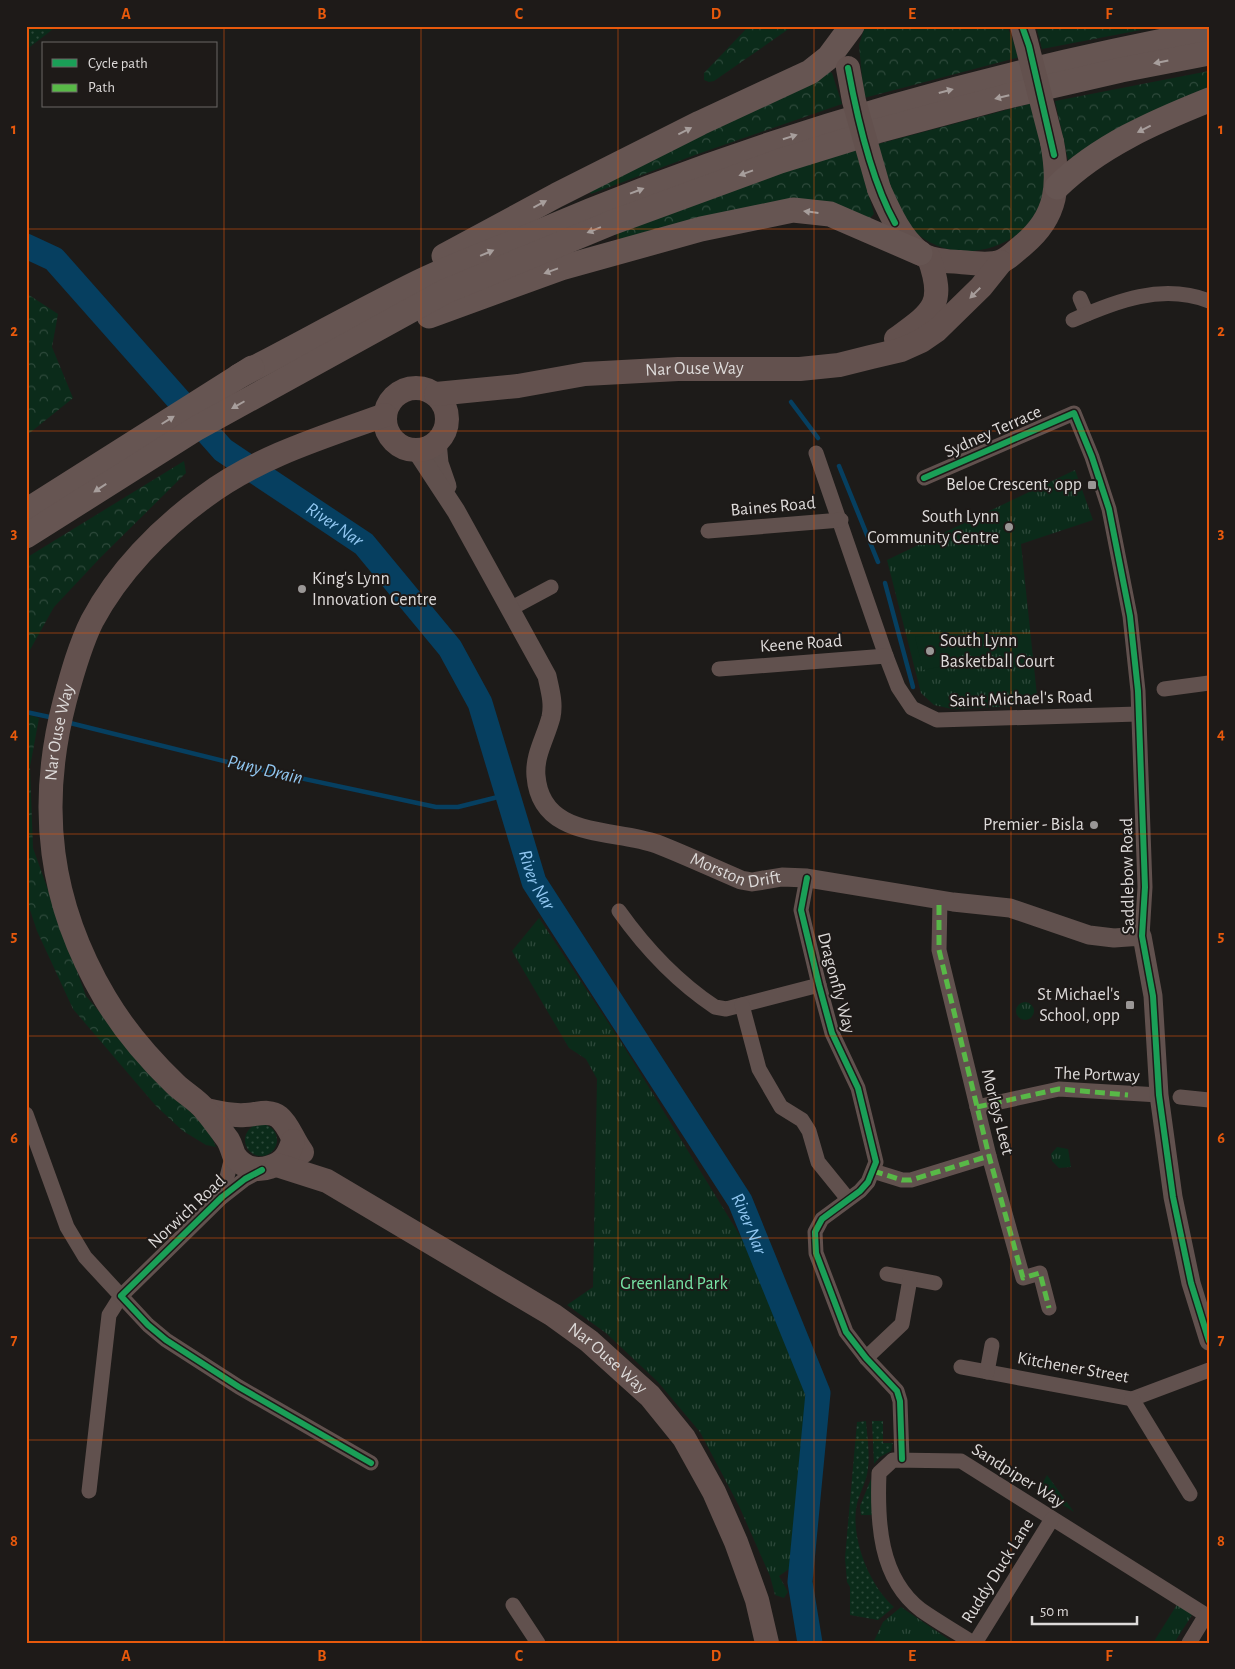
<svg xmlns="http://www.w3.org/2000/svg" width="1235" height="1669" font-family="'Alegreya Sans',sans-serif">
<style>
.grass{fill:url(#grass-dots)}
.forest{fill:url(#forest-crowns)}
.park{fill:url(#park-tufts)}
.pitch{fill:#0b2b1a}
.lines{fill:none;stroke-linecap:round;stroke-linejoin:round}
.stream{stroke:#063f60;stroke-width:4.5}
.river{stroke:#063f60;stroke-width:25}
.minor{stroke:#61514e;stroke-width:15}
.tertiary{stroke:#61514e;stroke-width:19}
.primary{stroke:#63514e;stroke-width:24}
.trunk{stroke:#665552;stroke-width:25}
.primary-bridge{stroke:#63514e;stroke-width:24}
.quiet{stroke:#58b947;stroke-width:5;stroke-dasharray:10 5;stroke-linecap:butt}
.cycleway-casing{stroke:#1e1a18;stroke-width:9}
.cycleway{stroke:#1a9f57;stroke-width:6}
.oneway{fill:#a79e9c}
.oneway2{fill:#a69c9a}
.grid{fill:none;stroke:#e8590c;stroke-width:1;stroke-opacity:0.55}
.poi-dot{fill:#9a9796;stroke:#1e1a18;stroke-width:2}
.labels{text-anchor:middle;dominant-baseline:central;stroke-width:4;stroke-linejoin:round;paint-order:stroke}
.street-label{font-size:18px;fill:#dddad9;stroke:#1e1a18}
.poi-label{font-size:18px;fill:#dddad9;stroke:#1e1a18;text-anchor:end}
.park-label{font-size:18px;fill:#77e3a4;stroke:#1e1a18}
.water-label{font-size:19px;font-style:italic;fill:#91c7f1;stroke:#1e1a18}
.neatline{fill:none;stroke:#e8590c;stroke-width:2}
.grid-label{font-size:16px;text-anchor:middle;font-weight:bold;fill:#e8590c}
</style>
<defs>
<pattern id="grass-dots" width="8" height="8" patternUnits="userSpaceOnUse" patternTransform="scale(1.25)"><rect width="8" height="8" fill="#0b2b1a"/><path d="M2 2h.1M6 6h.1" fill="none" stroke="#2e493b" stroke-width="1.8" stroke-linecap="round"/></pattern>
<pattern id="forest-crowns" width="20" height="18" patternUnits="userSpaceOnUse" patternTransform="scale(1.25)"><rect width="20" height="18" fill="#0b2b1a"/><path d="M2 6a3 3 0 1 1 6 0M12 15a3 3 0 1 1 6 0" fill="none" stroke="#2e493b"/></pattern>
<pattern id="park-tufts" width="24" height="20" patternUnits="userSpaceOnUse" patternTransform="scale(1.25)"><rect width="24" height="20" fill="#0b2b1a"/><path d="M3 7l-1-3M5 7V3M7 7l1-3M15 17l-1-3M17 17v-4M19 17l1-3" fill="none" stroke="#2e493b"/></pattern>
</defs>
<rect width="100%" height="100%" fill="#1d1b19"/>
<!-- grass -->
<g class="grass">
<polygon points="26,26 57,26 26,50"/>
<circle cx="261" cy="1140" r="16"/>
<path d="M866 1421C867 1436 870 1453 868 1468 867 1482 858 1494 856 1509 852 1542 870 1586 894 1607L878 1620 850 1615V1587L847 1582 845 1558 857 1422Z"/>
<polygon points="872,1421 883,1421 883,1443 893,1443 891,1451 880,1457 874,1464"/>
<polygon points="871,1479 872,1515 861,1515 860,1506"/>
</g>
<!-- forest -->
<g class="forest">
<polygon points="749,26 793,26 714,81 709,82 704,80 704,73"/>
<polygon points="865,26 1007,26 1020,57 864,98 859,45"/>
<polygon points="1036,26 1162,26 1042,49"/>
<polygon points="1209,71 1209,89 1119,129 1068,160 1055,101"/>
<polygon points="830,72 832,73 842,104 695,155 591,194 589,190"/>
<path d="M1032 103C1036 126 1046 151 1047 174 1050 243 957 277 911 228 898 215 883 163 878 144Z"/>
<polygon points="856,150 874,214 869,219 835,206 618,239 615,233 784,172"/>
<polygon points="26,293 58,314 52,347 73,398 26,436"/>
<polygon points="184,461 186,473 101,557 54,607 26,657 26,558"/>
<polygon points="26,714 39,718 30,767 33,848 86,996 136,1055 209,1131 216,1147 206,1145 183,1131 156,1106 73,1009 37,931 26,898"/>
</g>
<!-- park -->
<g class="park">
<polygon points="1075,470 1093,520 1021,544 1038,705 952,709 934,705 921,693 887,560"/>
<polygon points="539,918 621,1042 747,1247 803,1383 808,1412 795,1565 779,1576 788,1592 784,1598 775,1595 770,1576 739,1506 700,1432 658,1382 606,1333 567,1305 593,1287 597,1079 586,1059 569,1048 512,951"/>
<circle cx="1025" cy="1011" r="9"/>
<polygon points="1057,1147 1068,1149 1071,1167 1059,1168 1052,1161 1051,1154"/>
<polygon points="1047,1475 1074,1512 1039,1490"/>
<polygon points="1178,1603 1192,1615 1174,1643 1153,1643"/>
<polygon points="901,1607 954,1643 873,1643 883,1622"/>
</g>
<!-- pitch -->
<polygon class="pitch" points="938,634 944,666 923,670 915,637"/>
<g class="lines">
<!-- stream -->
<g class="stream">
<polyline points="791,402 818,438"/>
<polyline points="839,466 878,562"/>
<polyline points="885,583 913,687"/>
<polyline points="26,712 54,718"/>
<polyline points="66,722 248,767 436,807 458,807 506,795"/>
</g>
<!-- river -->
<path class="river" id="s1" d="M26 246 54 259 223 450 364 544 450 648 480 703 534 882 740 1201 818 1393 800 1582 810 1643"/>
<!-- minor -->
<g class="minor">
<polyline points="1080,298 1087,314"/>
<path d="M1073 320C1116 301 1162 283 1209 301"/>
<polyline points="816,453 886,656 898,687 912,708 937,720 1138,714"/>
<polyline points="924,478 1074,413 1092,457 1109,509 1130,616 1138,691 1145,887 1142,936"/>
<polyline points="708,531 841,520"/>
<polyline points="510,609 551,587"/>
<polyline points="719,669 886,656"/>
<polyline points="1164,689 1209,683"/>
<polyline points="807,878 801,910 819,985 832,1033 858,1088 876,1162 868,1182 860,1191 822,1219 815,1232 816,1253 846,1332 866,1358 897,1391 900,1401 902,1459"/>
<polyline points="940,899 939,950 989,1156 1023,1278 1040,1273 1049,1308"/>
<path d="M619 911C646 949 676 981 715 1007L726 1009 819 985"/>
<polyline points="742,1005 759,1069 781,1107 802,1120 809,1131 818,1162 848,1199"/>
<polyline points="1180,1097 1209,1100"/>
<polyline points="977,1107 1059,1089 1159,1095"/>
<polyline points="26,1114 67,1227 85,1257 121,1296 109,1315 89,1491"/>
<polyline points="262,1170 245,1179 222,1197 121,1296 148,1325 166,1340 239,1387 371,1463"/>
<polyline points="873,1171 902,1180 911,1180 989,1156"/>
<polyline points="222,1197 233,1153"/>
<polyline points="887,1274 935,1283"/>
<polyline points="866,1358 902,1324 910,1279"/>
<polyline points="961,1367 1132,1399 1209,1370"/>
<polyline points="987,1372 992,1345"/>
<polyline points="1132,1399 1190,1494"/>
<polyline points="513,1605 538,1643"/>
<path d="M973 1643C956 1632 938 1622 921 1610 879 1578 877 1521 879 1473L893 1460 961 1461 1206 1615H1209"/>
<polyline points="975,1643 1052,1519"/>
<polyline points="1189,1643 1206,1615"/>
</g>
<!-- tertiary -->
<g class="tertiary">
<polyline points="437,442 439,463 447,486"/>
<path id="s2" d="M416 450 456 511 547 676C550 690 554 703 551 717 546 737 534 755 536 776 541 840 614 828 657 844 685 855 713 868 741 880L752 882 782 877 807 878 953 902 1010 908 1089 935 1114 938 1142 936 1153 996 1159 1095 1173 1197 1191 1283 1209 1341"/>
</g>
<!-- primary -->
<g class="primary">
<path d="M879 189C889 211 900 237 920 253 930 261 947 261 960 262 972 263 991 266 1002 261 1009 258 1017 250 1023 245 1058 216 1060 184 1052 142"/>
<path d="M896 339C933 312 946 305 929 258"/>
<circle cx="416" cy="419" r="31"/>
<path id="s3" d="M436 394 518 386 585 374 678 369H800L839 365 871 357 901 350 921 341 937 330 981 287 1001 262"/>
<path d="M206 1110C219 1113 232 1116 245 1115 256 1115 269 1109 279 1117 289 1125 293 1141 302 1152"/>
<path id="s4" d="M293 1141C289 1154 284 1163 270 1167 256 1172 243 1168 234 1155 232 1150 231 1145 228 1140 222 1132 213 1119 206 1111 198 1100 184 1093 175 1084 148 1058 124 1030 105 998 49 903 37 807 65 700 72 674 80 645 92 621 118 572 160 529 204 497 257 457 323 437 385 415"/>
<path id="s5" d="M277 1165 327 1181 553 1315 589 1341 650 1396 684 1438 714 1492 736 1542 757 1600 767 1643"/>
</g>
<!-- trunk -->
<g class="trunk">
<path d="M1057 187C1099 146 1154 122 1209 100"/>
<polyline points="444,256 557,195 700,123 810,72 829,57 852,26"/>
<polyline points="429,316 561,268 701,229 793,210 830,214 920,253"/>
<path d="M239 376C299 345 358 312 419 282 456 264 495 250 534 234 753 140 975 76 1209 32"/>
<polyline points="26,511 252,368"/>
<polyline points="26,536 197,428 444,292 611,223 780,161 877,131 1004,97 1121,70 1209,53"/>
</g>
<!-- primary-bridge -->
<g class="primary-bridge">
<polyline points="1022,26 1052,142"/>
<polyline points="848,68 854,101 879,189"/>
</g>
<!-- quiet -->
<g class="quiet">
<polyline points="939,905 939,950 989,1156 1023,1278 1040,1273 1049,1308"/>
<polyline points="977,1107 1059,1089 1128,1095"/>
<polyline points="873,1171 902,1180 911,1180 989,1156"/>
</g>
<defs>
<g id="cycleway">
<polyline points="1022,26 1029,46 1054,155"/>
<path d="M848 68C857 117 871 180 895 223"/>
<polyline points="924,478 1074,413 1092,457 1109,509 1130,616 1138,691 1145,887 1142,936 1153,996 1159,1095 1173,1197 1191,1283 1209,1341"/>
<polyline points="807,878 801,910 819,985 832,1033 858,1088 876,1162 868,1182 860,1191 822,1219 815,1232 816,1253 846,1332 866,1358 897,1391 900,1401 902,1459"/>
<polyline points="262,1170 245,1179 222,1197 121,1296 148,1325 166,1340 239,1387 371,1463"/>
</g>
</defs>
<!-- cycleway casing -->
<use href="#cycleway" class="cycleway-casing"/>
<!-- cycleway -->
<use href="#cycleway" class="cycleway"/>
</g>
<!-- one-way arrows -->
<defs><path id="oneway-solid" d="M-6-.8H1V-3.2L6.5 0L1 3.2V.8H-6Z" transform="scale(1.25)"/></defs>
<g class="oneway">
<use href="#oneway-solid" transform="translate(1161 62) rotate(169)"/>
<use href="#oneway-solid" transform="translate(946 91) rotate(-15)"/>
<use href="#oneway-solid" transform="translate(1002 97) rotate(166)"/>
<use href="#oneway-solid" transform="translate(1144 129) rotate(153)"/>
<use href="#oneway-solid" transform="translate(685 131) rotate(-27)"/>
<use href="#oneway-solid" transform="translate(790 137) rotate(-18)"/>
<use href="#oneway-solid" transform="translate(746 173) rotate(160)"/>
<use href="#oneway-solid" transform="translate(637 191) rotate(-21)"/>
<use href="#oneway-solid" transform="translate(540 204) rotate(-28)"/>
<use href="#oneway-solid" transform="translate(811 212) rotate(-173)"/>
<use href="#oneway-solid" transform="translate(594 230) rotate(158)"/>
<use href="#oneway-solid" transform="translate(487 253) rotate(-23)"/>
<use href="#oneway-solid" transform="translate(551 271) rotate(160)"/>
<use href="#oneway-solid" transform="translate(238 405) rotate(150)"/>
<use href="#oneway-solid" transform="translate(168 420) rotate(-32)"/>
<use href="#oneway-solid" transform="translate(100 488) rotate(147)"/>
</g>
<use class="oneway2" href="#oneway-solid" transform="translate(975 293) rotate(135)"/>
<!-- grid -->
<path class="grid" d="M224 26V1643M421 26V1643M618 26V1643M814 26V1643M1011 26V1643M26 229H1209M26 431H1209M26 633H1209M26 834H1209M26 1036H1209M26 1238H1209M26 1440H1209"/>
<!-- markers -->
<g class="poi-dot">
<rect x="1087" y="480" width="10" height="10" rx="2.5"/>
<circle cx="1009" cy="527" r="5"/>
<circle cx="302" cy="589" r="5"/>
<circle cx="930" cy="651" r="5"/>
<circle cx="1094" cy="825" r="5"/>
<rect x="1125" y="1000" width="10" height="10" rx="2.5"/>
</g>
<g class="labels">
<!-- street labels -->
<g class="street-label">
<text stroke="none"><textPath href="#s3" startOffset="260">Nar Ouse Way</textPath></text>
<text transform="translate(993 432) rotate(-24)">Sydney Terrace</text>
<text transform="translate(773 507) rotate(-5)">Baines Road</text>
<text transform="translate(801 644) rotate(-4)">Keene Road</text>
<text transform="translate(1021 699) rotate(-2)">Saint Michael's Road</text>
<text stroke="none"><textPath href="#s4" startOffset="559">Nar Ouse Way</textPath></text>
<text stroke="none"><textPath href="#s2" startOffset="600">Morston Drift</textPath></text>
<text transform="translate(1128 876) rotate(-91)">Saddlebow Road</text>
<text transform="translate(836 983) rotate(75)">Dragonfly Way</text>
<text transform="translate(1097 1075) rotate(2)">The Portway</text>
<text transform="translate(997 1112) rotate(76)">Morleys Leet</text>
<text transform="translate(187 1212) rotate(-43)">Norwich Road</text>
<text stroke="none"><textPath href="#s5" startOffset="385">Nar Ouse Way</textPath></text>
<text transform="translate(1073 1368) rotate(10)">Kitchener Street</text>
<text transform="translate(1018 1476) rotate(32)">Sandpiper Way</text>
<text transform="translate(998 1571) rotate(-58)">Ruddy Duck Lane</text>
</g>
<!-- poi labels -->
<g class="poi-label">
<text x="1082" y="485">Beloe Crescent, opp</text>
<text x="999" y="517">South Lynn<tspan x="999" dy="21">Community Centre</tspan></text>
<text x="312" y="579" text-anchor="start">King's Lynn<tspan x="312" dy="21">Innovation Centre</tspan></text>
<text x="940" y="641" text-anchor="start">South Lynn<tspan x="940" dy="21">Basketball Court</tspan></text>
<text x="1084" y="825">Premier - Bisla</text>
<text x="1120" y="995">St Michael's<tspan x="1120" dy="21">School, opp</tspan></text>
</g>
<!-- park labels -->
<g class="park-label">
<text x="674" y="1284">Greenland Park</text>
</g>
<!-- water labels -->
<g class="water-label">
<text stroke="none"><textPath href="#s1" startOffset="420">River Nar</textPath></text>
<text transform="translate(265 770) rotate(13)">Puny Drain</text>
<text stroke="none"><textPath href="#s1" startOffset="839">River Nar</textPath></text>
<text stroke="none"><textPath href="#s1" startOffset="1244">River Nar</textPath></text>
</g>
</g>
<!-- border -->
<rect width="1235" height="1669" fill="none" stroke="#1e1a18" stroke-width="55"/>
<!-- legend -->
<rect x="42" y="42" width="175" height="65" fill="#1e1a18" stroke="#6a6765"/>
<rect x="52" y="59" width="25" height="8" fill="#1a9f57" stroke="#6a6765"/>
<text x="88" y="68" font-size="15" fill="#dddad9">Cycle path</text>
<rect x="52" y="84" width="25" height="8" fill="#58b947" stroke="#6a6765"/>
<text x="88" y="92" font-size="15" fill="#dddad9">Path</text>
<!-- scale -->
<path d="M1032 1616v8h105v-8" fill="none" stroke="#dddad9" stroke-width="2.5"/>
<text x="1040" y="1616" font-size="15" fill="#dddad9" stroke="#1e1a18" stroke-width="4" paint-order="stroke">50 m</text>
<rect x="28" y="28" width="1180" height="1614" class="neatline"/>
<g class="grid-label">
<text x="126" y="19">A</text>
<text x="322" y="19">B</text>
<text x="519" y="19">C</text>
<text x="716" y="19">D</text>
<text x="912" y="19">E</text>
<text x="1109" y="19">F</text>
<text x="14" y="134">1</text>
<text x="1221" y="134">1</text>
<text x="14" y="336">2</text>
<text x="1221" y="336">2</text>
<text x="14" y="538">3</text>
<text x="1221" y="538">3</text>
<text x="14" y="739">4</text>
<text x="1221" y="739">4</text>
<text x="14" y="941">5</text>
<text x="1221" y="941">5</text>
<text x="14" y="1143">6</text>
<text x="1221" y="1143">6</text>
<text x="14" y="1345">7</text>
<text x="1221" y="1345">7</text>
<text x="14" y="1546">8</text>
<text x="1221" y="1546">8</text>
<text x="126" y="1661">A</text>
<text x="322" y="1661">B</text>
<text x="519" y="1661">C</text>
<text x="716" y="1661">D</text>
<text x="912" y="1661">E</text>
<text x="1109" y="1661">F</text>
</g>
</svg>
